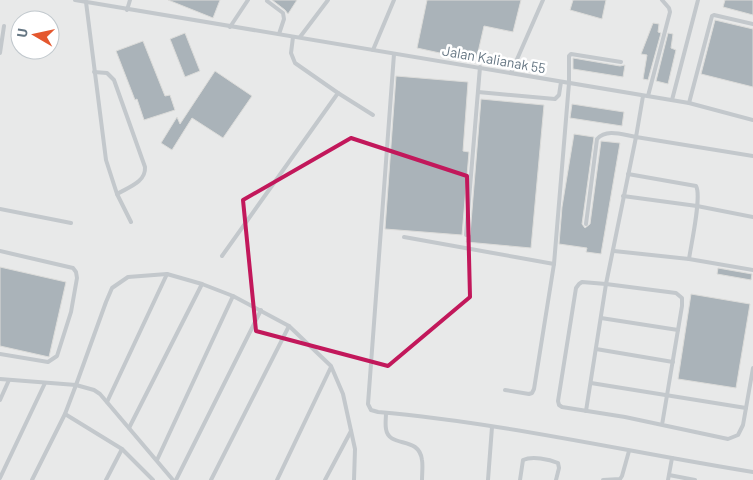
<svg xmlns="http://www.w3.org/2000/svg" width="753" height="480" font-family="Barlow,sans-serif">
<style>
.built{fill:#e8e9e9;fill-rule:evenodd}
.building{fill:#aab3b9;stroke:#dcdcda}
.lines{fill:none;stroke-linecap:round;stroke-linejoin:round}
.lane{stroke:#c3c8cc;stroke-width:4}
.marked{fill:none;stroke:#c2185b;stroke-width:4;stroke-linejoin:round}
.labels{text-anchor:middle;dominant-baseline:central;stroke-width:5;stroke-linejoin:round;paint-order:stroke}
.street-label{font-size:14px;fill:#657683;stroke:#fff}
</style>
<rect width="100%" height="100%" fill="#fafaf8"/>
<!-- built -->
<path class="built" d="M0 0H753V480H0ZM20 20H50V50H20Z"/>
<!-- building -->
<g class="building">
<polygon points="168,0 220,0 213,18"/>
<polygon points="272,0 297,0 288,14 285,10"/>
<polygon points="427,0 521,0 513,32 484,26 476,61 417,48"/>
<polygon points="573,0 606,0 602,19 570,10"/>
<polygon points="725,0 753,0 753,15 723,7"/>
<polygon points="715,20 753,29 753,87 701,74"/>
<polygon points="653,23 659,24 658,32 661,33 648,80 643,79 647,55 641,54"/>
<polygon points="185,33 200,71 185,77 170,39"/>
<polygon points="668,33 673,34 671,48 676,50 668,84 656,81"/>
<polygon points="143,41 165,96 170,95 175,110 144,120 137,99 135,100 116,51"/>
<polygon points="573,58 620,66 625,65 623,77 573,69"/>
<polygon points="215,71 252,96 223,138 192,118 172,150 161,143 177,117 180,124"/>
<polygon points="396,76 468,82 463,151 469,152 462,235 385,229"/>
<polygon points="481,99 544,105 531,248 466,242 467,239 470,235"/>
<polygon points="572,104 624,112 622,126 570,118"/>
<polygon points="574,134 594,137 582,224 585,228 590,224 601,141 620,143 601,254 586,252 587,248 559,244 562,207"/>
<polygon points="0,267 66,282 49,357 0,346"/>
<polygon points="718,268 752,274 751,280 717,274"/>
<polygon points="691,294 750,304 736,388 678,379"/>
</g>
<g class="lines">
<!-- lane -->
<g class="lane">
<polyline points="75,0 689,103 753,120"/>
<polyline points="267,1 283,13 284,19 279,34"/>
<polyline points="86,2 106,160 117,194 131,222"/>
<polyline points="127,10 130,0"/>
<polyline points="230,27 248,0"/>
<polyline points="300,37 328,0"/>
<polyline points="373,50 394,0"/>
<polyline points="0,53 4,26"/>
<path d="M394 54 368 404 371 410 378 412C504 423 628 452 753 472"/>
<path d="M94 72 107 73 114 80 145 167C146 182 129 187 117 194"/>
<polyline points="511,73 543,0"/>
<polyline points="478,92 555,99 559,95 561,82"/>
<polyline points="338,93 373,115"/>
<polyline points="648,96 670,12 669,8 662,0"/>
<polyline points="672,100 698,0"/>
<polyline points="689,103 712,16 714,15 753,24"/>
<path d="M628 174 696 186C702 196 691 245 689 259"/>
<polyline points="623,196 697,206 753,217"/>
<polyline points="0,209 71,223"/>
<path d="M586 224 597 139C607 128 623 135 636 137L643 96"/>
<polyline points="466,235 480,67"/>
<polyline points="404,237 554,264"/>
<polyline points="0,251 73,268 76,272 77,278 71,312 57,356 48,362 0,354"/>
<polyline points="614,251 689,259 753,270"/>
<polyline points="222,256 338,93 295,63 291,53 293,37"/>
<polyline points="601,318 678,330"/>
<polyline points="596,349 673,362"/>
<polyline points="0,379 76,385 106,302 112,288 128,277 167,274 202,284 233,296 289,326 331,366 343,394 355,449 354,480"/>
<polyline points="591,383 746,408"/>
<polyline points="505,390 529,394 532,393 534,389 554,264 569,83 569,56 571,54 621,62"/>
<polyline points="0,400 9,380"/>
<polyline points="107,402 167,274"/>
<polyline points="586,411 606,284 636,137 753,156"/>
<path d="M386 413C386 418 385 424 386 429 389 449 419 435 422 460 423 466 422 474 422 480"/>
<polyline points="65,414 122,449 153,480"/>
<polyline points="662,425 682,306 682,298 676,293 606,284 582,282 579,284 576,288 558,401 559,405 562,407 625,417 728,439 738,435 743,425 753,368"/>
<polyline points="129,428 202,284"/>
<polyline points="157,460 233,296"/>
<polyline points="669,475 695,480"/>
<polyline points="0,478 45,383"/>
<polyline points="32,480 65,414 76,385 94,390 100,394 173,480"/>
<polyline points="106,480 122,449"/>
<polyline points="176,480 261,310"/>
<polyline points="211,480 289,326"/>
<polyline points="277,480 331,367"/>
<polyline points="325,480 351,431"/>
<polyline points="488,480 492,427"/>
<path d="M520 480 523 460C532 456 549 459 558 463L559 468 556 480"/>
<polyline points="603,480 620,479 622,476 629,451"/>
<polyline points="668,480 672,458"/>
</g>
</g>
<!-- marked area -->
<path class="marked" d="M351 138 467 176 470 297 388 366 256 331 243 200Z"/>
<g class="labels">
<!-- street labels -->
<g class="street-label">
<text transform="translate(494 59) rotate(10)">Jalan Kalianak 55</text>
</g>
</g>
<!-- north arrow -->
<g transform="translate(35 35) rotate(279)"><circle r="24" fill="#ffffff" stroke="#c1c8cd"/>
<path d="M0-4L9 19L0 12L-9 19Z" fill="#e4572e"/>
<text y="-8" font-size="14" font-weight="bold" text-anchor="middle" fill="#657683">U</text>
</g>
</svg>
